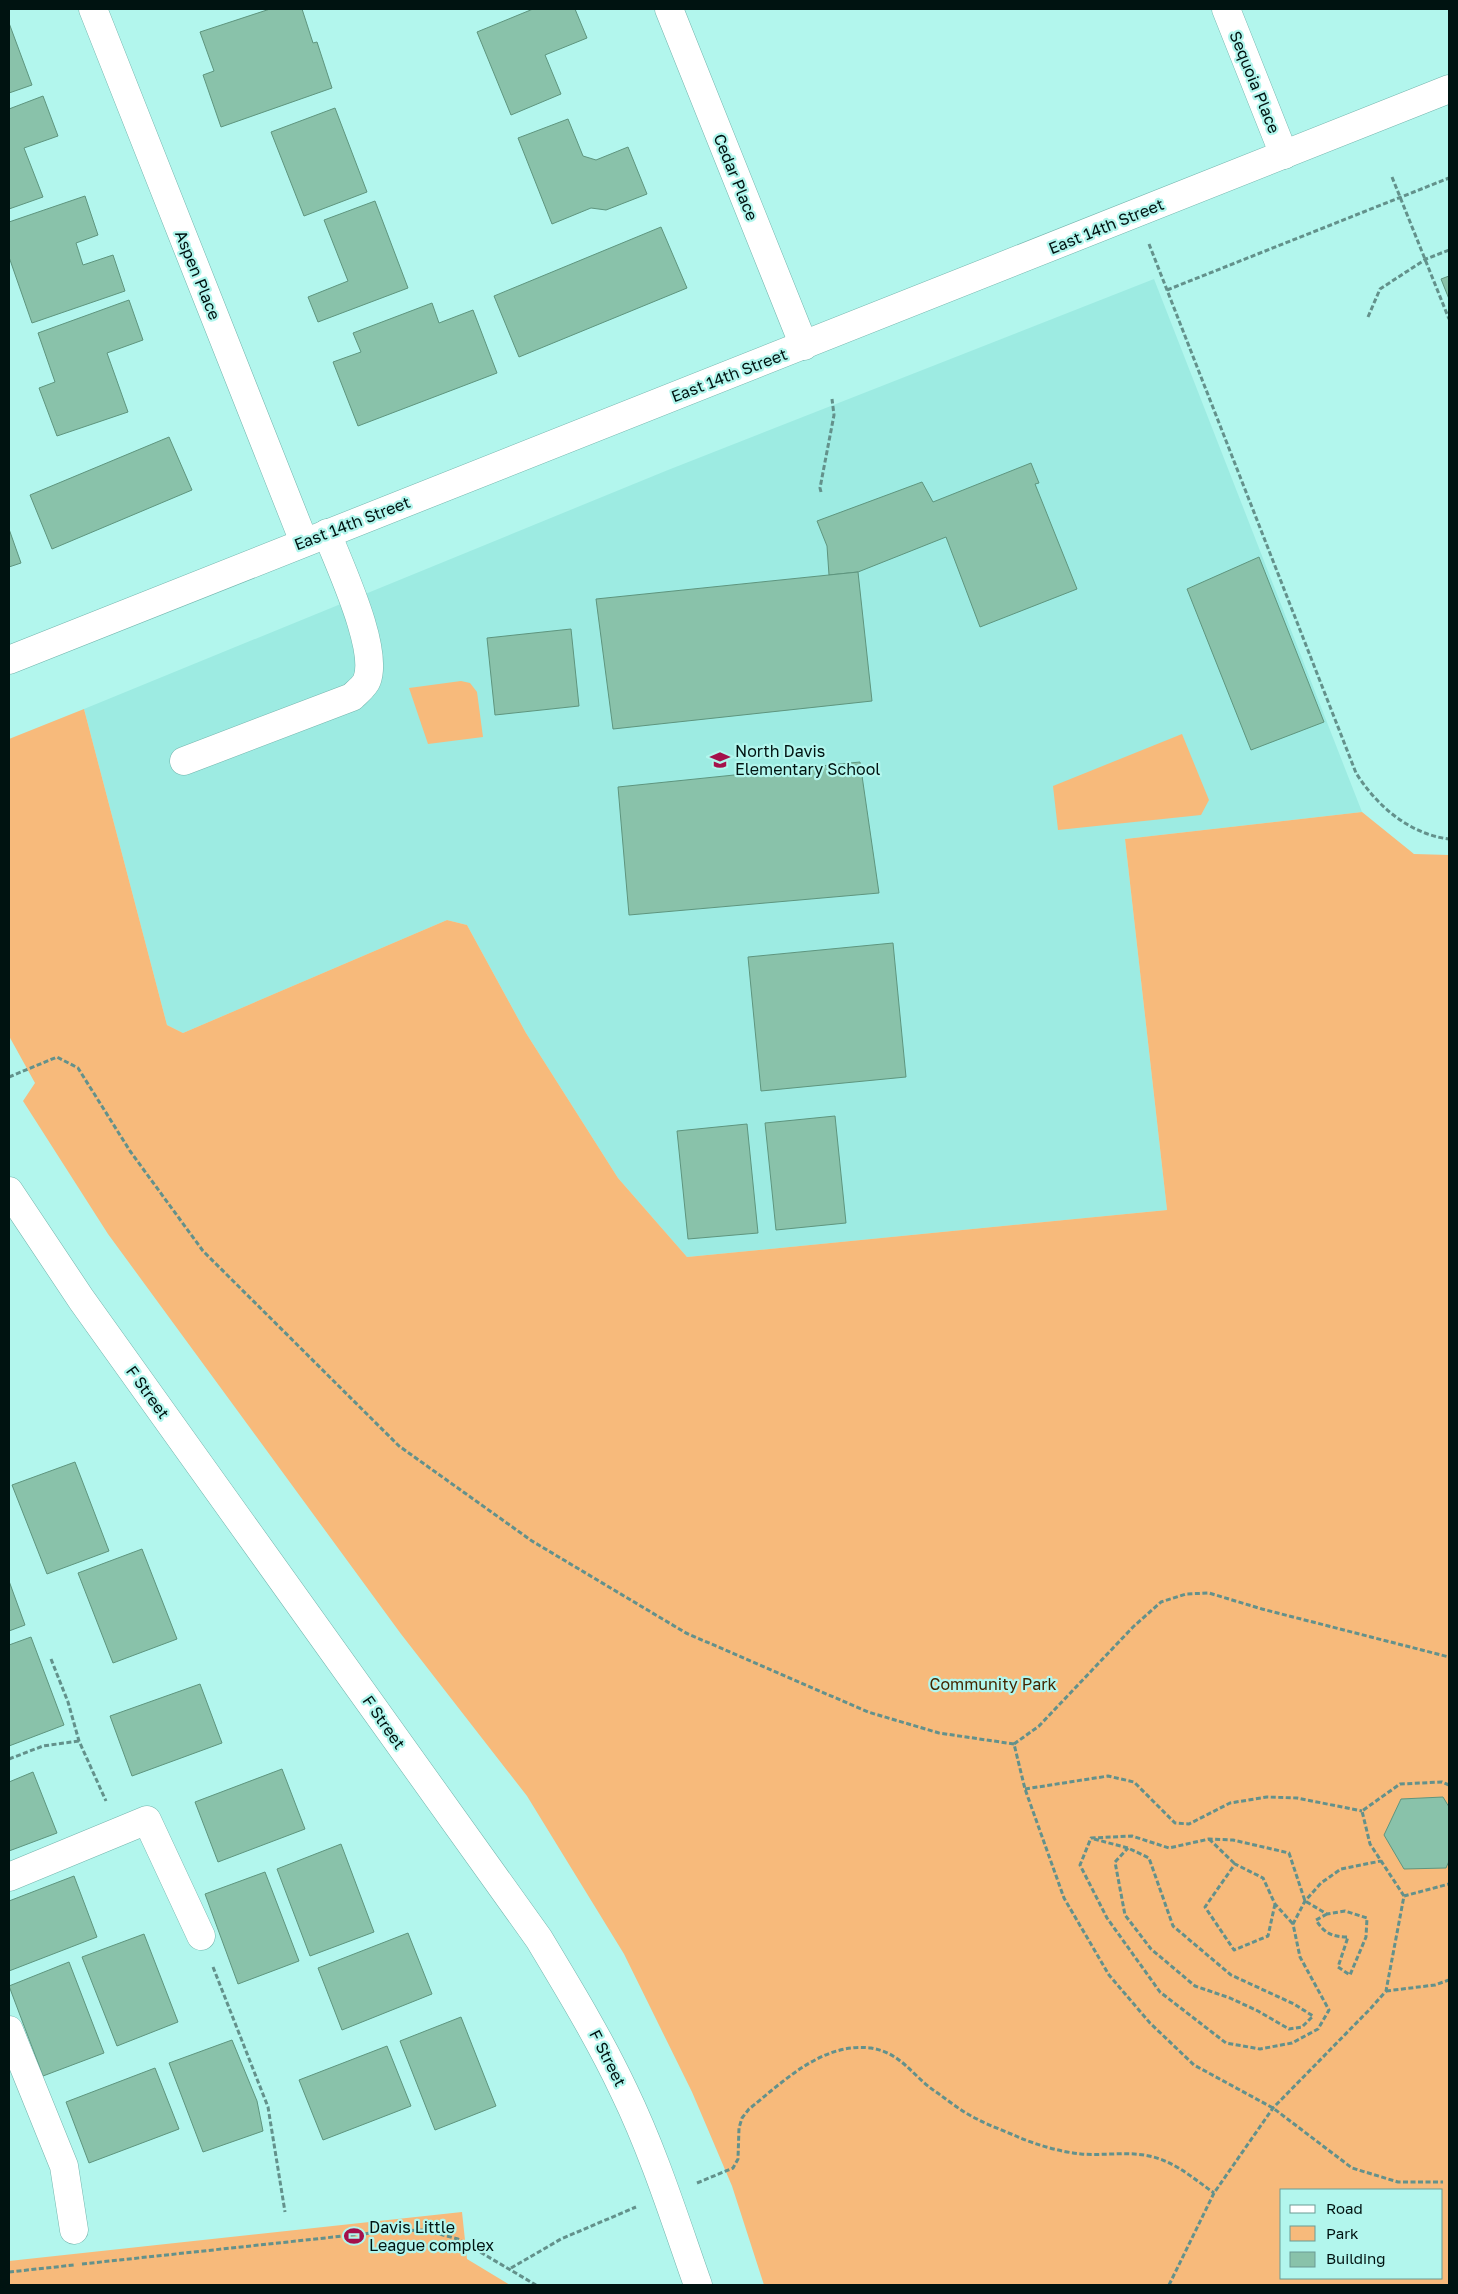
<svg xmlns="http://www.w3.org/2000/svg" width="1458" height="2294" font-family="'Golos Text',sans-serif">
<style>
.built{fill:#9debe2}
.green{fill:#f7ba7b;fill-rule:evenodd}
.building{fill:#89c2aa;stroke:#5e957e}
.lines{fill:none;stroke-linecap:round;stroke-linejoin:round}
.minor-casing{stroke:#73b5ad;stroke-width:29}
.path{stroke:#63918b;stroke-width:3;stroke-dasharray:5 2.5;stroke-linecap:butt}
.minor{stroke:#fff;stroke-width:28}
.labels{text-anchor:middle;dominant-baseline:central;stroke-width:4.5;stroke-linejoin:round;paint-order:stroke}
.street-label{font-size:16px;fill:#001311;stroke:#b2f6ed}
.poi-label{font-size:16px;fill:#001311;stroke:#b2f6ed;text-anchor:start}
.park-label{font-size:16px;fill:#432500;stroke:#b2f6ed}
</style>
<rect width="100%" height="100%" fill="#b2f6ed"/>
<!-- built -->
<polygon class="built" points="1154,279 1362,812 1125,839 1167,1210 687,1257 618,1178 526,1033 467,925 447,920 183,1033 167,1025 84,709 668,470"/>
<!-- green -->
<g class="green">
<polygon points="461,681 470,683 477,692 483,737 428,744 409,688"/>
<path d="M84 709 167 1025 183 1033 447 920 467 925 526 1033 618 1178 687 1257 1167 1210 1125 839 1362 812 1414 854 1449 855V2285H764L732 2186 692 2092 624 1954 527 1796 401 1634 108 1234 23 1101 35 1083 9 1036V739ZM1282 2190H1442V2278H1282Z"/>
<polygon points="1182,734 1209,800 1201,815 1058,830 1053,786"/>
<polygon points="462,2212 467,2259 510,2285 9,2285 9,2261"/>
</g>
<!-- building -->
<g class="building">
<polygon points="270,9 302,9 313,43 317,42 332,88 221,127 203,75 214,71 200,32"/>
<polygon points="533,9 575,9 587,38 545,55 561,94 511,115 477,32"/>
<polygon points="9,23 32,85 9,93"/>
<polygon points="43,96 58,136 24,148 43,197 9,209 9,109"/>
<polygon points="335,108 367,192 304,216 271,132"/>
<polygon points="568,119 583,156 596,160 628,147 647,194 606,210 591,208 552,224 518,138"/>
<polygon points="85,196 98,235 76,243 83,265 113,255 125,291 32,323 9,257 9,222"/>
<polygon points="375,201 408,288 318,322 308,297 348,281 324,220"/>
<polygon points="661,227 687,288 519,357 494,296"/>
<polygon points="1449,276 1449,299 1441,279"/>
<polygon points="129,300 143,340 107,353 128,412 57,436 39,388 55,382 38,333"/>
<polygon points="432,303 439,323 473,310 497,373 358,426 333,362 361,352 353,333"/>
<polygon points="169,437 192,490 52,549 30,495"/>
<polygon points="1031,463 1039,483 1035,484 1077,589 980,627 946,537 858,572 829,575 827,546 817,521 922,482 933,502"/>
<polygon points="9,529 21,563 9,567"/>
<polygon points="1259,557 1324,722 1251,750 1187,589"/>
<polygon points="858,572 872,701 613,729 596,599"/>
<polygon points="571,629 579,706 495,715 487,638"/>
<polygon points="860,762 879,893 629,915 618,787"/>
<polygon points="893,943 906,1077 761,1091 748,957"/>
<polygon points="835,1116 846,1223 776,1230 765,1123"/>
<polygon points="747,1124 758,1233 688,1239 677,1131"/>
<polygon points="75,1462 109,1551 47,1574 12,1485"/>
<polygon points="142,1549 177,1639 113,1663 78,1573"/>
<polygon points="9,1581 25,1625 9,1631"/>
<polygon points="31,1637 64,1725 9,1746 9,1645"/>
<polygon points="200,1684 222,1743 132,1776 110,1716"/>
<polygon points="282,1769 305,1829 218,1862 195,1802"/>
<polygon points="33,1772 57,1833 9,1851 9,1782"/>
<polygon points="1443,1797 1449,1807 1449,1861 1446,1868 1404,1869 1384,1835 1401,1799"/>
<polygon points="341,1844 374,1932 310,1956 277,1869"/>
<polygon points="265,1872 299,1961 238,1984 205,1894"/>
<polygon points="74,1876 97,1937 9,1971 9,1901"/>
<polygon points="408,1933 432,1994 342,2030 318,1968"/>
<polygon points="144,1934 178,2022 117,2046 82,1957"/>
<polygon points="69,1962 104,2053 43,2076 9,1986"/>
<polygon points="461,2017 496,2106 435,2130 400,2041"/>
<polygon points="232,2040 257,2101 263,2131 203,2152 169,2063"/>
<polygon points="387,2046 411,2106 323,2140 299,2080"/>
<polygon points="155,2068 179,2129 89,2163 66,2102"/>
</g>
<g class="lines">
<defs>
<g id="minor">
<polyline points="93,9 304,542"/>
<polyline points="669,9 804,346"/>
<polyline points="1226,9 1284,155"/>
<polyline points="9,660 1449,89"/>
<path d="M184 761 352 697C357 692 365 686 367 680 379 648 339 565 327 533"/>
<path d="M9 1191 81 1299 539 1939C569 1989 599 2038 624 2091 654 2153 675 2220 698 2285"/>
<polyline points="9,1877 147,1820 201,1936"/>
<polyline points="9,2030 64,2166 74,2230"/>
</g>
</defs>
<!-- minor casing -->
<use href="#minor" class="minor-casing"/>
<!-- path -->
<g class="path">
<polyline points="1392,177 1449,319"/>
<path d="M1149 244 1356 773C1377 806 1409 834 1449 839"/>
<polyline points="1167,290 1449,178"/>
<polyline points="1368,317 1380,289 1426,259 1449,250"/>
<polyline points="821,492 820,488 834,415 832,399"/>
<polyline points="9,1077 57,1057 78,1068 130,1151 203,1251 399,1446 532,1541 686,1633 868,1712 939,1733 1014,1744 1025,1789 1064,1898 1109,1975 1150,2023 1194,2065 1273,2108 1352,2168 1398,2182 1443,2182"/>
<polyline points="51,1659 68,1702 79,1741 106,1801"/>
<polyline points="1014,1744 1039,1726 1133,1627 1161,1602 1186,1594 1209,1593 1262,1609 1449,1657"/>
<polyline points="9,1759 43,1746 79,1741"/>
<polyline points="1025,1789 1108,1776 1134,1782 1175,1823 1189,1824 1230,1803 1267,1797 1297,1798 1362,1811"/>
<polyline points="1094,1839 1128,1848 1149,1858 1173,1926 1231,1975 1294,2004 1313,2016 1302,2027 1289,2029 1258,2011 1230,1998 1195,1986 1151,1949 1125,1915 1115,1862 1128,1848"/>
<polyline points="1209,1839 1235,1864"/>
<polyline points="1404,1896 1370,1844 1362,1811 1400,1784 1442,1782 1449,1785"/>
<polyline points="1275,1904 1268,1936 1234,1950 1205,1907 1235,1864 1263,1878 1275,1904 1293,1924"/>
<path d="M1327 1914 1316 1920C1324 1933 1332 1937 1348 1937L1338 1967 1350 1975 1366 1937 1367 1918 1345 1911 1327 1914 1305 1901 1289 1853 1233 1840 1209 1839 1169 1848 1132 1836 1091 1838 1080 1865 1107 1918 1160 1992 1226 2043 1260 2049 1292 2043 1318 2029 1329 2010 1300 1957 1293 1924 1305 1901 1321 1883 1341 1869 1381 1861"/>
<polyline points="213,1967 268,2107 285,2212"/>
<polyline points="1386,1991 1435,1985 1449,1980"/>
<path d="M697 2183 733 2168 738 2159 739 2128 742 2118 749 2109C783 2082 822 2042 871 2048 902 2053 912 2076 936 2092 949 2101 962 2112 977 2119 990 2126 1005 2131 1018 2137 1037 2145 1061 2152 1081 2154 1103 2156 1126 2151 1149 2156 1174 2161 1193 2178 1214 2193"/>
<polyline points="82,2264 390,2231 424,2230 458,2239 536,2285"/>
<polyline points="511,2268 561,2239 636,2207"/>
<polyline points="9,2272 74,2265"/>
<polyline points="1169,2285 1214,2193 1273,2108 1371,2008 1386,1991 1404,1896 1449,1884"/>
</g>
<!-- minor -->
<use href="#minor" class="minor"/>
</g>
<!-- icons -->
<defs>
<symbol id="school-bare" viewBox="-9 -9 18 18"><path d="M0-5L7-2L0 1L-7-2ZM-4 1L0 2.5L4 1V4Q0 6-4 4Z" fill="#a5104b" stroke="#b2f6ed" stroke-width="2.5" paint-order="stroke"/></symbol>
<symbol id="stadium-bare" viewBox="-9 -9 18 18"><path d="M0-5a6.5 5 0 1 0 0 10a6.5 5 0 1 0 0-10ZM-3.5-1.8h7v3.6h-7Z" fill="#a5104b" stroke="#b2f6ed" stroke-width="2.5" paint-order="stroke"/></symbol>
</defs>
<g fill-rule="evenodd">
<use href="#school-bare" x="706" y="746" width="28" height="28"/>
<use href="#stadium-bare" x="340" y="2222" width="28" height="28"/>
</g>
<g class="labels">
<!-- street labels -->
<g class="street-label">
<text transform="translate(1255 82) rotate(68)">Sequoia Place</text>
<text transform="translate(736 177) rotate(68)">Cedar Place</text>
<text transform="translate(1106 226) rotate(-22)">East 14th Street</text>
<text transform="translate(198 275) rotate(68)">Aspen Place</text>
<text transform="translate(729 375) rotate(-21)">East 14th Street</text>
<text transform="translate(352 523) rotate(-21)">East 14th Street</text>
<text transform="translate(148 1392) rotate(54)">F Street</text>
<text transform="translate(384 1722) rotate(55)">F Street</text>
<text transform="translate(608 2058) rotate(63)">F Street</text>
</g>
<!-- poi labels -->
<g class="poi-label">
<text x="735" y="751">North Davis<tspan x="735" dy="18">Elementary School</tspan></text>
<text x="369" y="2227">Davis Little<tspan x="369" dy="18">League complex</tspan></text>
</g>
<!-- park labels -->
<g class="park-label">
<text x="993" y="1684">Community Park</text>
</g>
</g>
<!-- border -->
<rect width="1458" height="2294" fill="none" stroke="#001311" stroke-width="20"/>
<!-- legend -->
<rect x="1280" y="2189" width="162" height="90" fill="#b2f6ed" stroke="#6b9b95"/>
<rect x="1290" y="2205" width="25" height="8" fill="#ffffff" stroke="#6b9b95"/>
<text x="1326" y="2214" font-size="15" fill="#001311">Road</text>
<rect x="1290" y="2226" width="25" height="15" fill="#f7ba7b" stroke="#6b9b95"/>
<text x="1326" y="2239" font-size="15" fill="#001311">Park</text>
<rect x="1290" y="2252" width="25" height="15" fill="#89c2aa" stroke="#6b9b95"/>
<text x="1326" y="2264" font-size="15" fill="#001311">Building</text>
</svg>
